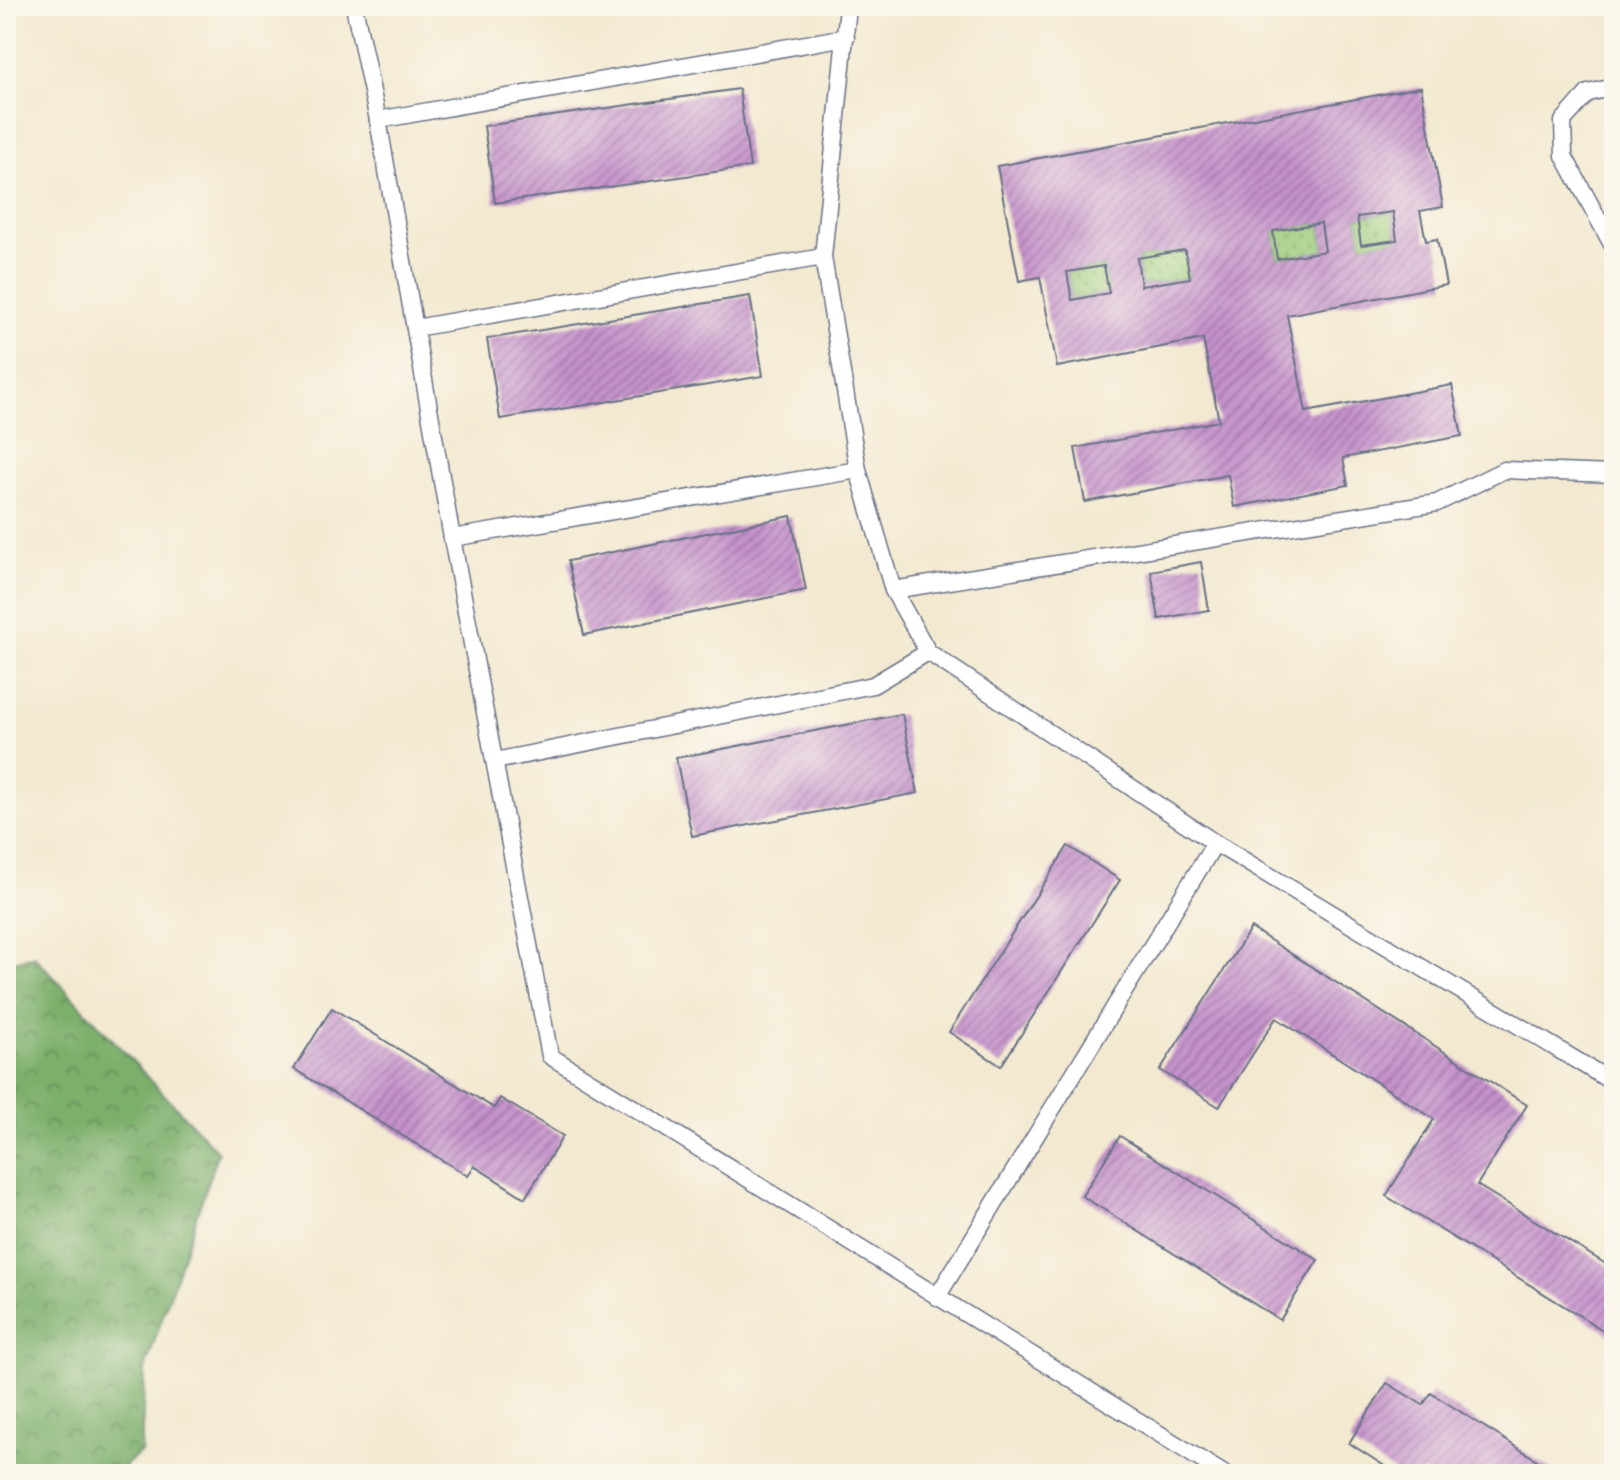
<svg xmlns="http://www.w3.org/2000/svg" width="1620" height="1480" font-family="Pangolin,sans-serif">
<style>
.grass{fill:url(#grass-dots);stroke:#5b7d6c;stroke-width:2}
.forest{fill:url(#forest-crowns);stroke:#4c6f64;stroke-width:2}
.building{fill:url(#building-hatch);fill-rule:evenodd}
.lines{fill:none;stroke-linecap:round;stroke-linejoin:round}
.lane-casing{stroke:#677086;stroke-width:19}
.lane{stroke:#fff;stroke-width:16}
</style>
<defs>
<pattern id="grass-dots" width="8" height="8" patternUnits="userSpaceOnUse" patternTransform="scale(2)"><rect width="8" height="8" fill="#9bcb7a"/><path d="M2 2h.1M6 6h.1" fill="none" stroke="#7ea567" stroke-width="1.8" stroke-linecap="round"/></pattern>
<pattern id="forest-crowns" width="20" height="18" patternUnits="userSpaceOnUse" patternTransform="scale(2)"><rect width="20" height="18" fill="#7caf6a"/><path d="M2 6a3 3 0 1 1 6 0M12 15a3 3 0 1 1 6 0" fill="none" stroke="#658f5a"/></pattern>
<pattern id="building-hatch" width="6" height="6" patternUnits="userSpaceOnUse" patternTransform="scale(2)"><rect width="6" height="6" fill="#c591cb"/><path d="M-1 1l2-2M0 6l6-6M5 7l2-2" fill="none" stroke="#9f77a8"/></pattern>
</defs>
<rect width="100%" height="100%" fill="#fbf7ec"/>
<filter id="ink" filterUnits="userSpaceOnUse"><feTurbulence type="fractalNoise" baseFrequency=".0125" numOctaves="2"/><feDisplacementMap in="SourceGraphic" scale="16" xChannelSelector="R" yChannelSelector="G"/><feConvolveMatrix kernelMatrix="1 2 1 2 8 2 1 2 1" color-interpolation-filters="sRGB"/></filter>
<filter id="wash" filterUnits="userSpaceOnUse"><feTurbulence type="fractalNoise" baseFrequency=".006" numOctaves="4" result="noise"/><feDisplacementMap in="SourceGraphic" scale="32" xChannelSelector="R" yChannelSelector="G"/><feGaussianBlur stdDeviation="1.8" result="paint"/><feColorMatrix in="noise" values="0 0 0 0 0 0 0 0 0 0 0 0 0 0 0 0 0 1.4 0 .05"/><feComposite in="paint" operator="in"/></filter>
<g filter="url(#wash)">
<rect width="100%" height="100%" fill="#f3e9d0"/>
<!-- grass -->
<g class="grass">
<polygon points="1393,212 1397,240 1361,245 1357,217"/>
<polygon points="1321,223 1325,251 1277,259 1273,231"/>
<polygon points="1185,250 1190,278 1141,286 1137,258"/>
<polygon points="1104,266 1109,293 1072,300 1067,272"/>
</g>
<!-- forest -->
<polygon class="forest" points="34,956 218,1152 145,1369 141,1452 115,1474 6,1474 6,963"/>
<g id="blocks">
<!-- building -->
<g class="building">
<path d="M1421 87 1443 207 1420 211 1426 241 1437 239 1446 285 1287 315 1306 412 1452 385 1462 436 1343 458 1348 485 1234 507 1228 475 1085 502 1075 448 1219 421 1203 339 1057 367 1040 277 1019 281 997 166ZM1393 212 1397 240 1361 245 1357 217ZM1321 223 1325 251 1277 259 1273 231ZM1185 250 1190 278 1141 286 1137 258ZM1104 266 1109 293 1072 300 1067 272Z"/>
<polygon points="739,89 750,167 495,203 484,126"/>
<polygon points="750,296 763,376 500,419 487,339"/>
<polygon points="791,516 806,590 584,635 568,561"/>
<polygon points="1201,562 1209,610 1159,619 1151,571"/>
<polygon points="902,714 918,793 692,836 676,758"/>
<polygon points="1068,846 1120,880 1001,1066 949,1032"/>
<polygon points="1251,928 1527,1105 1477,1185 1614,1269 1614,1337 1386,1196 1434,1119 1276,1018 1219,1107 1160,1070"/>
<polygon points="332,1008 494,1108 500,1098 563,1136 525,1198 474,1166 468,1176 294,1069"/>
<polygon points="1120,1136 1318,1260 1280,1320 1082,1196"/>
<polygon points="1387,1383 1423,1405 1431,1393 1559,1474 1425,1474 1422,1472 1421,1474 1397,1474 1349,1443"/>
</g>
</g>
</g>
<g filter="url(#ink)">
<use href="#blocks" fill-opacity="0" stroke="#677086" stroke-width="2"/>
<g class="lines">
<defs>
<g id="lane">
<polyline points="354,6 378,120 452,538 550,1056 1224,1474"/>
<polyline points="848,6 823,257 858,470 893,590 928,652 1215,843 1614,1083"/>
<polyline points="1614,87 1588,93 1563,121 1564,156 1614,248"/>
<polyline points="378,120 846,37"/>
<polyline points="415,328 823,257"/>
<polyline points="452,538 858,470"/>
<polyline points="893,590 1437,503 1504,470 1614,474"/>
<polyline points="495,761 873,685 928,652"/>
<polyline points="937,1297 1215,843"/>
</g>
</defs>
<!-- lane casing -->
<use href="#lane" class="lane-casing"/>
<!-- lane -->
<use href="#lane" class="lane"/>
</g>
</g>
<!-- margin -->
<rect width="1620" height="1480" fill="none" stroke="#fbf7ec" stroke-width="32"/>
</svg>
